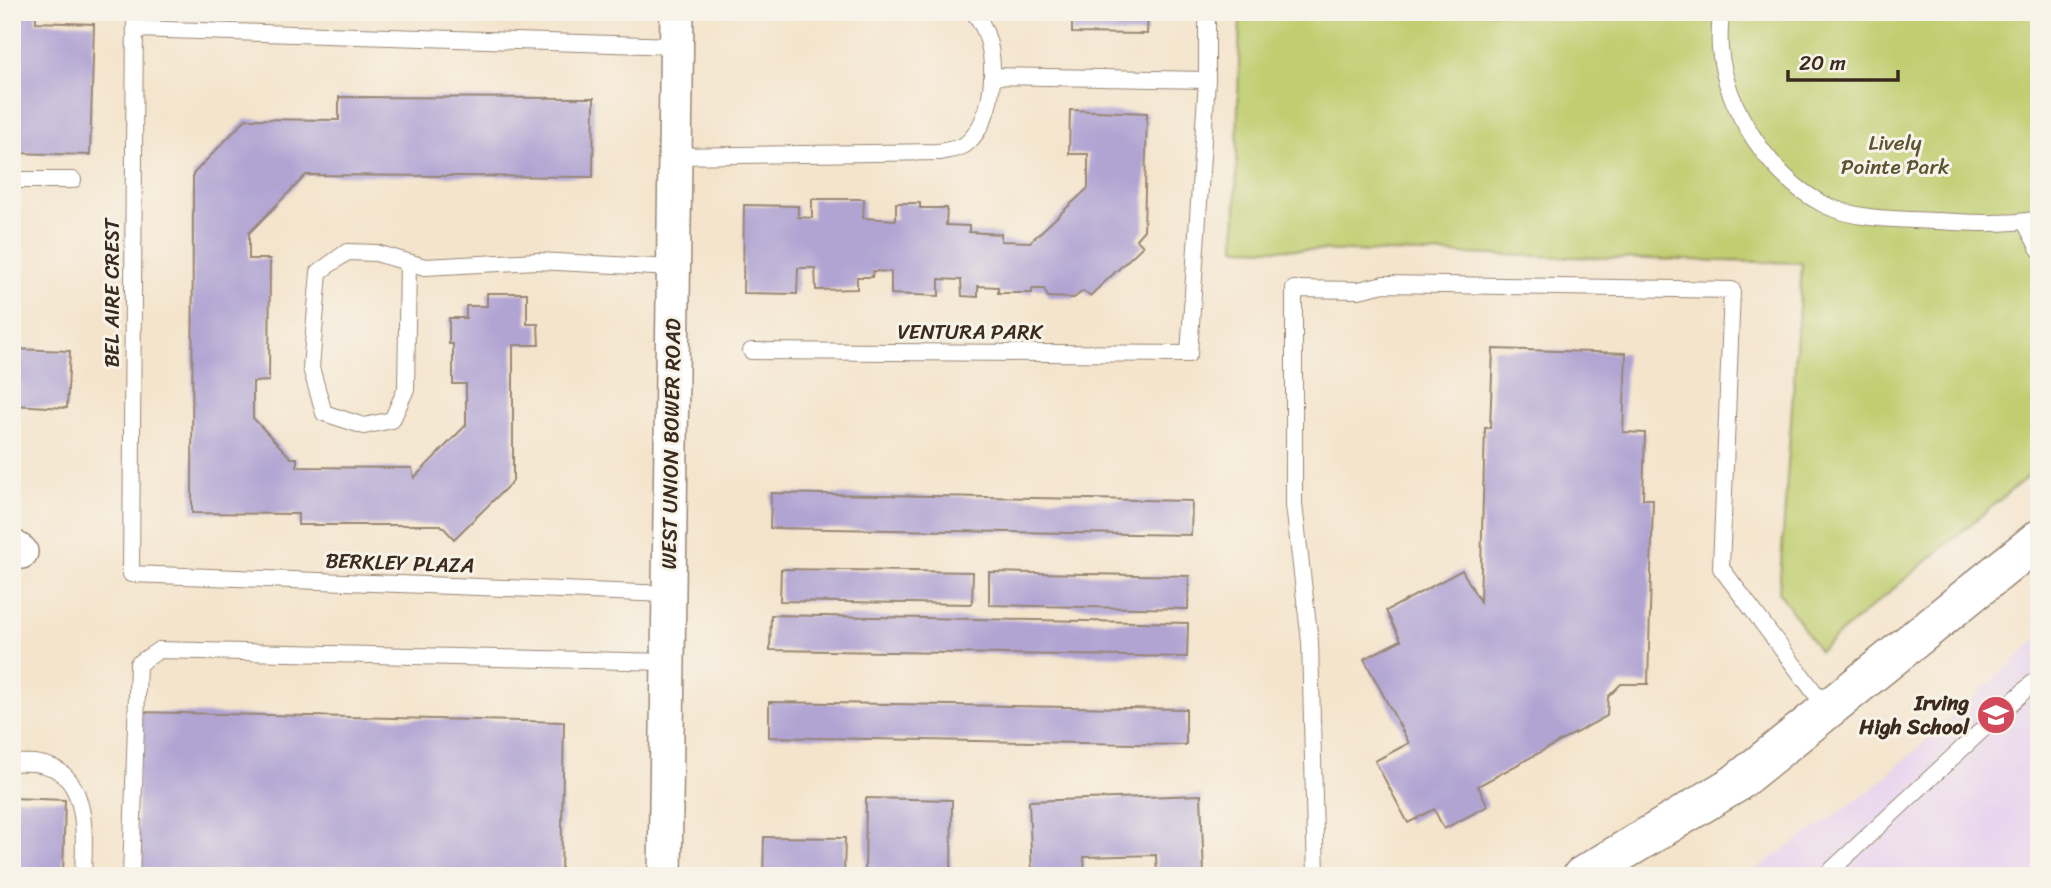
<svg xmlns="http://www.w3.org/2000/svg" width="2051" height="888" font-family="Sriracha,sans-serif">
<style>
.built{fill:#e7d2ef}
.green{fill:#c0cd6f;stroke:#7e7c46;stroke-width:2}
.building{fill:#b1a4d3}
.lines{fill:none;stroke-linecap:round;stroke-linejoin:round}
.service-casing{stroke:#988775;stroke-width:18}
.minor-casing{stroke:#988775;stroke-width:36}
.secondary-casing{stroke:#988775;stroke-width:41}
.service{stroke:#fff;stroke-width:16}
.minor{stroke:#fff;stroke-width:33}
.secondary{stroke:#fff;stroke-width:38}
.labels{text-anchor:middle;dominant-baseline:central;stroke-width:6;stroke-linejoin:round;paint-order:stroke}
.park-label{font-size:21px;fill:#5c5332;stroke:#f7f3e8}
.street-label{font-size:21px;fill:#3b2a1e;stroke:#f7f3e8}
.poi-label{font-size:21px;font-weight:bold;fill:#3b2a1e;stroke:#f7f3e8;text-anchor:end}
</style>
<rect width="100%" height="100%" fill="#f7f3e8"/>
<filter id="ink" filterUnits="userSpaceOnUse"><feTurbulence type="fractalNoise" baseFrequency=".0143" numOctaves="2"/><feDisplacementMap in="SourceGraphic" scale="14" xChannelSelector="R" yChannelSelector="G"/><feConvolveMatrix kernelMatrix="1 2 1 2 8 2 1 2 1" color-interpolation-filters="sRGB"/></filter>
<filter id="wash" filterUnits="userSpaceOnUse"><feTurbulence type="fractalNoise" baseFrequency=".00686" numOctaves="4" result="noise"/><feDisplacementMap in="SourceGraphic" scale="28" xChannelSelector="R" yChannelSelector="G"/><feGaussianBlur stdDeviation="1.57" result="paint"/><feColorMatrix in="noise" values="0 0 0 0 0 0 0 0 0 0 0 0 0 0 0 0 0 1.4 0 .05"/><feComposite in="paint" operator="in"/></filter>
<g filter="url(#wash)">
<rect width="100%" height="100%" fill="#f4e4cc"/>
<!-- built -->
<polygon class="built" points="2039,638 2039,876 1746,876 1869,792"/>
<!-- green -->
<polygon class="green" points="1240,12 2039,12 2039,467 1819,651 1779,592 1802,263 1235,248"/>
<g id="blocks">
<!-- building -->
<g class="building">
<polygon points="12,12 36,12 36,22 94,24 90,155 12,153"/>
<polygon points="1072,12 1148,12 1147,34 1072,33"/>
<polygon points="339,97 594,98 593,177 306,175 249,233 249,259 270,259 269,381 253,382 253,418 291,458 297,458 297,467 412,468 414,478 466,425 466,384 453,384 453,344 449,344 449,318 466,318 466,306 487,306 487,293 527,293 527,324 538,324 539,345 513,345 513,481 454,539 441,525 298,525 298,514 192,513 193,174 246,119 339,120"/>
<polygon points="1070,110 1147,113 1144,230 1136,239 1143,246 1090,296 1083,291 1074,298 1048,297 1044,289 1032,289 1032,293 998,293 998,287 978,286 978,297 962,296 961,280 939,279 939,296 891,294 891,272 873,271 872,277 857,277 857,289 816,290 815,268 798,268 797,294 743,293 744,205 798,206 798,217 812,218 812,199 864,199 863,218 896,220 896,203 920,203 920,208 947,208 946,225 969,226 969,232 1001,234 1001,241 1030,242 1088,188 1088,154 1069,154"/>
<polygon points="12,349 70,351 67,408 12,405"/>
<polygon points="1493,349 1626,353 1623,432 1645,433 1643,499 1653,499 1648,684 1621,684 1608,697 1607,716 1478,786 1488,806 1444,829 1434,809 1408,823 1375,761 1409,743 1364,659 1401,640 1386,611 1462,570 1480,602 1485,428 1490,428"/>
<polygon points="771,493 1192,501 1191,535 770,528"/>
<polygon points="781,569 973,572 972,604 780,601"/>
<polygon points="989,572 1189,576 1188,609 989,605"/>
<polygon points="771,615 1188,623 1187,657 770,650"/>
<polygon points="769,702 1186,709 1186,745 769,737"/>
<polygon points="139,712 564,722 561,876 136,876"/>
<polygon points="1201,795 1204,876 1157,876 1156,855 1084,857 1085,876 1032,876 1029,801"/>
<polygon points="12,798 65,800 63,876 12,876"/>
<polygon points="866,798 952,800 951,876 865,876"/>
<polygon points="764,837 845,838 844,876 763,876"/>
</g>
</g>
</g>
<g filter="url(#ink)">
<use href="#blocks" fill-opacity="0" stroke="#988775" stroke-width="2"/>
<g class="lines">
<defs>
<g id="service">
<polyline points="135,12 131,574 669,594"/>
<path d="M1721 12C1720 24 1719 37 1720 49 1726 108 1770 177 1823 204 1857 221 1901 219 1938 221 1971 223 2007 225 2039 219"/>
<polyline points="135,29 677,46"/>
<polyline points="992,76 1207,80"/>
<path d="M675 156 940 152C947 150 960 149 966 144 998 118 1001 41 973 12"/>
<polyline points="12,180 73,180"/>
<polyline points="2025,222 2039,249"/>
<polyline points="408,262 406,389 392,420 364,426 324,413 311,368 319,272 347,252 376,253 425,267 537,261 673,268"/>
<polyline points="751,351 1189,354 1207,80 1207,12"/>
<path d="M12 763C21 763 31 762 40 764 91 772 84 839 83 876"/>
<polyline points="131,876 138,664 159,650 668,662"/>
<polyline points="1316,876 1310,642 1294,505 1294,289 1359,290 1384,284 1732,290 1721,568 1827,709"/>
<polyline points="1825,876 2039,677"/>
</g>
<g id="minor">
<polyline points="12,546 21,552"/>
<polyline points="665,876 677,12"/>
</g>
<polyline id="secondary" points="1582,876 1735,784 2039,539"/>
</defs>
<!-- service casing -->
<use href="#service" class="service-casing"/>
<!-- minor casing -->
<use href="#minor" class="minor-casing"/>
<!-- secondary casing -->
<use href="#secondary" class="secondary-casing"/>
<!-- service -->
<use href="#service" class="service"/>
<!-- minor -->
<use href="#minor" class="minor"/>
<!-- secondary -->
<use href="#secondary" class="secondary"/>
</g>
</g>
<!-- icons -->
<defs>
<symbol id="school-disc" viewBox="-11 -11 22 22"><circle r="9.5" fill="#d1495b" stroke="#f7f3e8"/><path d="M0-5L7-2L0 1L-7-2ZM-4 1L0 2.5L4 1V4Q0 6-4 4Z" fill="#fff"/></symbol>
</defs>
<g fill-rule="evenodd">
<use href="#school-disc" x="1974" y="693" width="44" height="44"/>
</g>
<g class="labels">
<!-- park labels -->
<g class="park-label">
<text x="1895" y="143">Lively<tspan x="1895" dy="24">Pointe Park</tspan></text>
</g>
<!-- street labels -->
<g class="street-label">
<text transform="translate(112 293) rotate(-90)">BEL AIRE CREST</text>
<text x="970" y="332">VENTURA PARK</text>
<text transform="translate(671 444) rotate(-89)">WEST UNION BOWER ROAD</text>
<text transform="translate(400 563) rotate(2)">BERKLEY PLAZA</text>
</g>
<!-- poi labels -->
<g class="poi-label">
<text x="1969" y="703">Irving<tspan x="1969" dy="24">High School</tspan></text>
</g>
</g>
<!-- margin -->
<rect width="2051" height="888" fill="none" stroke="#f7f3e8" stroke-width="42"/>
<!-- scale -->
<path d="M1788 70v10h110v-10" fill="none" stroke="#3b2a1e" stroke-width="3.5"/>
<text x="1799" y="70" font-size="21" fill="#3b2a1e" stroke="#f7f3e8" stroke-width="5" paint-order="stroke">20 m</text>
</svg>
